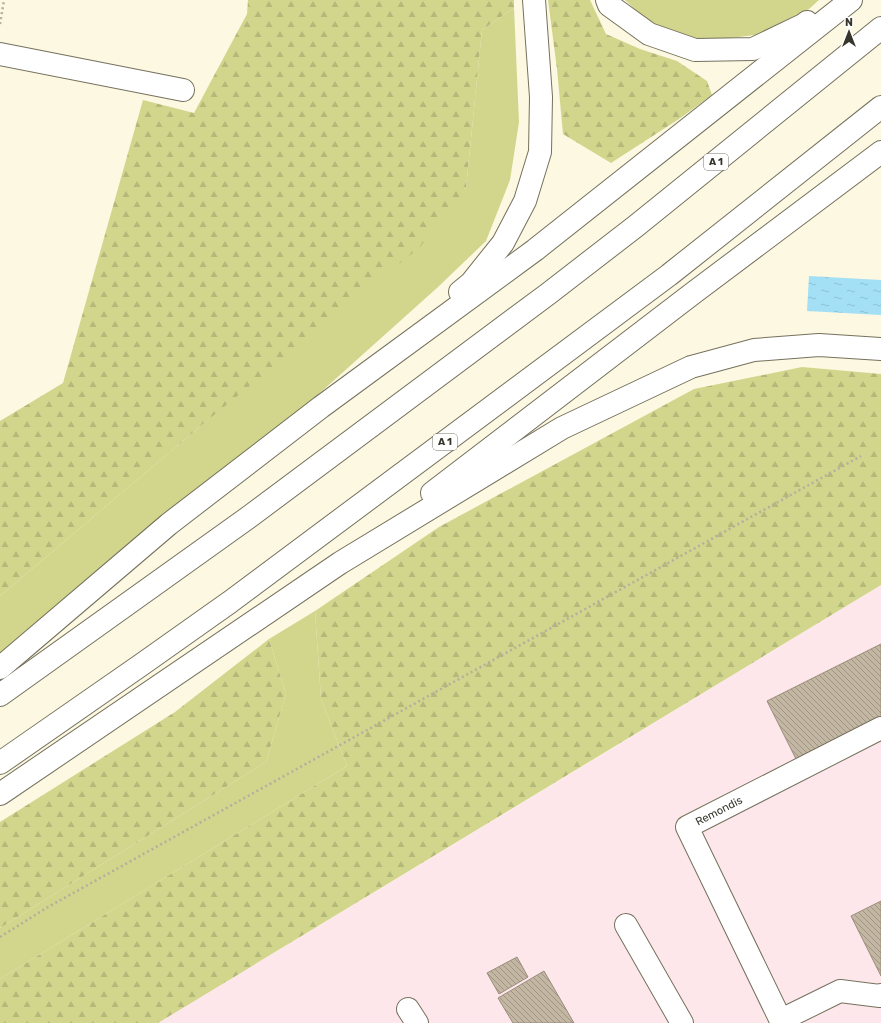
<svg xmlns="http://www.w3.org/2000/svg" width="881" height="1023" font-family="Rubik,sans-serif">
<style>
.industrial{fill:#fde7eb}
.grass{fill:#d1d68c}
.forest{fill:url(#forest-firs)}
.water{fill:url(#water-ripples)}
.building{fill:url(#building-back-hatch);stroke:#998d7b}
.lines{fill:none;stroke-linecap:round;stroke-linejoin:round}
.minor-casing{stroke:#75715d;stroke-width:24}
.highway-casing{stroke:#75715d;stroke-width:24}
.path{stroke:#b2af9e;stroke-width:2.5;stroke-dasharray:2 3;stroke-linecap:butt}
.minor{stroke:#fff;stroke-width:22}
.highway{stroke:#fff;stroke-width:22}
.labels{text-anchor:middle;dominant-baseline:central;stroke-width:3;stroke-linejoin:round;paint-order:stroke}
.shield{fill:#fff;stroke:#73726c;stroke-width:1}
.shield-label{font-size:10px;font-weight:bold;fill:#37362d}
.street-label{font-size:11px;fill:#37362d;stroke:#fff}
</style>
<defs>
<pattern id="forest-firs" width="22" height="20" patternUnits="userSpaceOnUse"><rect width="22" height="20" fill="#d1d68c"/><path d="M5 1l3.5 6h-7zM16 11l3.5 6h-7z" fill="#b4b879"/></pattern>
<pattern id="water-ripples" width="26" height="14" patternUnits="userSpaceOnUse"><rect width="26" height="14" fill="#a3e0f6"/><path d="M2 4q2-2 4 0t4 0M15 11q2-2 4 0t4 0" fill="none" stroke="#8dc1d3"/></pattern>
<pattern id="building-back-hatch" width="6" height="6" patternUnits="userSpaceOnUse"><rect width="6" height="6" fill="#c3b6a3"/><path d="M-1 5l2 2M0 0l6 6M5-1l2 2" fill="none" stroke="#9f9585"/></pattern>
</defs>
<rect width="100%" height="100%" fill="#fcf8e2"/>
<!-- industrial -->
<polygon class="industrial" points="881,585 881,1023 158,1023 593,760"/>
<!-- grass -->
<g class="grass">
<polygon points="625,0 819,0 809,9 763,34 705,41 650,23"/>
<polygon points="514,8 519,122 510,180 486,241 438,287 196,504 0,656 0,596 203,424 466,188 482,30"/>
<polygon points="315,611 321,699 347,766 0,979 0,928 266,762 286,694 269,639"/>
</g>
<!-- forest -->
<g class="forest">
<polygon points="248,0 514,0 514,8 482,30 466,188 420,247 203,424 0,596 0,421 63,383 143,100 194,113 247,14"/>
<polygon points="548,0 590,0 606,34 640,49 677,61 707,81 712,95 679,119 611,163 563,134 557,69"/>
<polygon points="802,367 881,374 881,585 158,1023 0,1023 0,979 347,766 321,699 315,611 439,527 694,389"/>
<polygon points="269,639 286,694 266,762 0,928 0,822 175,712"/>
</g>
<!-- water -->
<polygon class="water" points="809,276 881,280 881,315 807,311"/>
<!-- building -->
<g class="building">
<polygon points="881,644 881,719 797,761 767,701"/>
<polygon points="881,901 881,976 851,916"/>
<polygon points="517,957 528,977 499,994 487,973"/>
<polygon points="544,971 574,1023 513,1023 498,998"/>
</g>
<g class="lines">
<defs>
<g id="minor">
<polyline points="0,54 183,90"/>
<polyline points="626,925 682,1023"/>
<polyline points="408,1009 417,1023"/>
<polyline points="781,1020 840,991 880,996 881,995"/>
<polyline points="782,1023 687,827 881,728"/>
</g>
<g id="highway">
<polyline points="607,0 609,5 649,34 695,50 753,49 803,25 807,22"/>
<polyline points="460,292 471,283 503,243 525,201 540,152 541,97 534,0"/>
<polyline points="432,493 692,294 881,152"/>
<polyline points="0,668 169,524 321,407 535,250 851,0"/>
<polyline points="0,695 249,517 548,294 636,226 881,28"/>
<polyline points="0,763 141,665 230,602 669,275 881,107"/>
<polyline points="0,794 340,563 562,428 691,367 754,350 819,345 881,349"/>
</g>
</defs>
<!-- minor casing -->
<use href="#minor" class="minor-casing"/>
<!-- highway casing -->
<use href="#highway" class="highway-casing"/>
<!-- path -->
<g class="path">
<polyline points="0,24 4,0"/>
<polyline points="0,937 48,907 861,456"/>
</g>
<!-- minor -->
<use href="#minor" class="minor"/>
<!-- highway -->
<use href="#highway" class="highway"/>
</g>
<g class="labels">
<!-- shield labels -->
<g class="shield">
<rect x="704" y="154" width="24" height="16" rx="3"/>
<rect x="433" y="434" width="24" height="16" rx="3"/>
</g>
<g class="shield-label">
<text x="716" y="162">A 1</text>
<text x="445" y="442">A 1</text>
</g>
<!-- street labels -->
<g class="street-label">
<text transform="translate(719 811) rotate(-27)">Remondis</text>
</g>
</g>
<!-- north arrow -->
<g transform="translate(849 32)" stroke="#ffffff" stroke-width="3" paint-order="stroke">
<path d="M0-3L7 15L0 10L-7 15Z" fill="#37362d"/>
<text y="-6" font-size="11" font-weight="bold" text-anchor="middle" fill="#37362d">N</text>
</g>
</svg>
